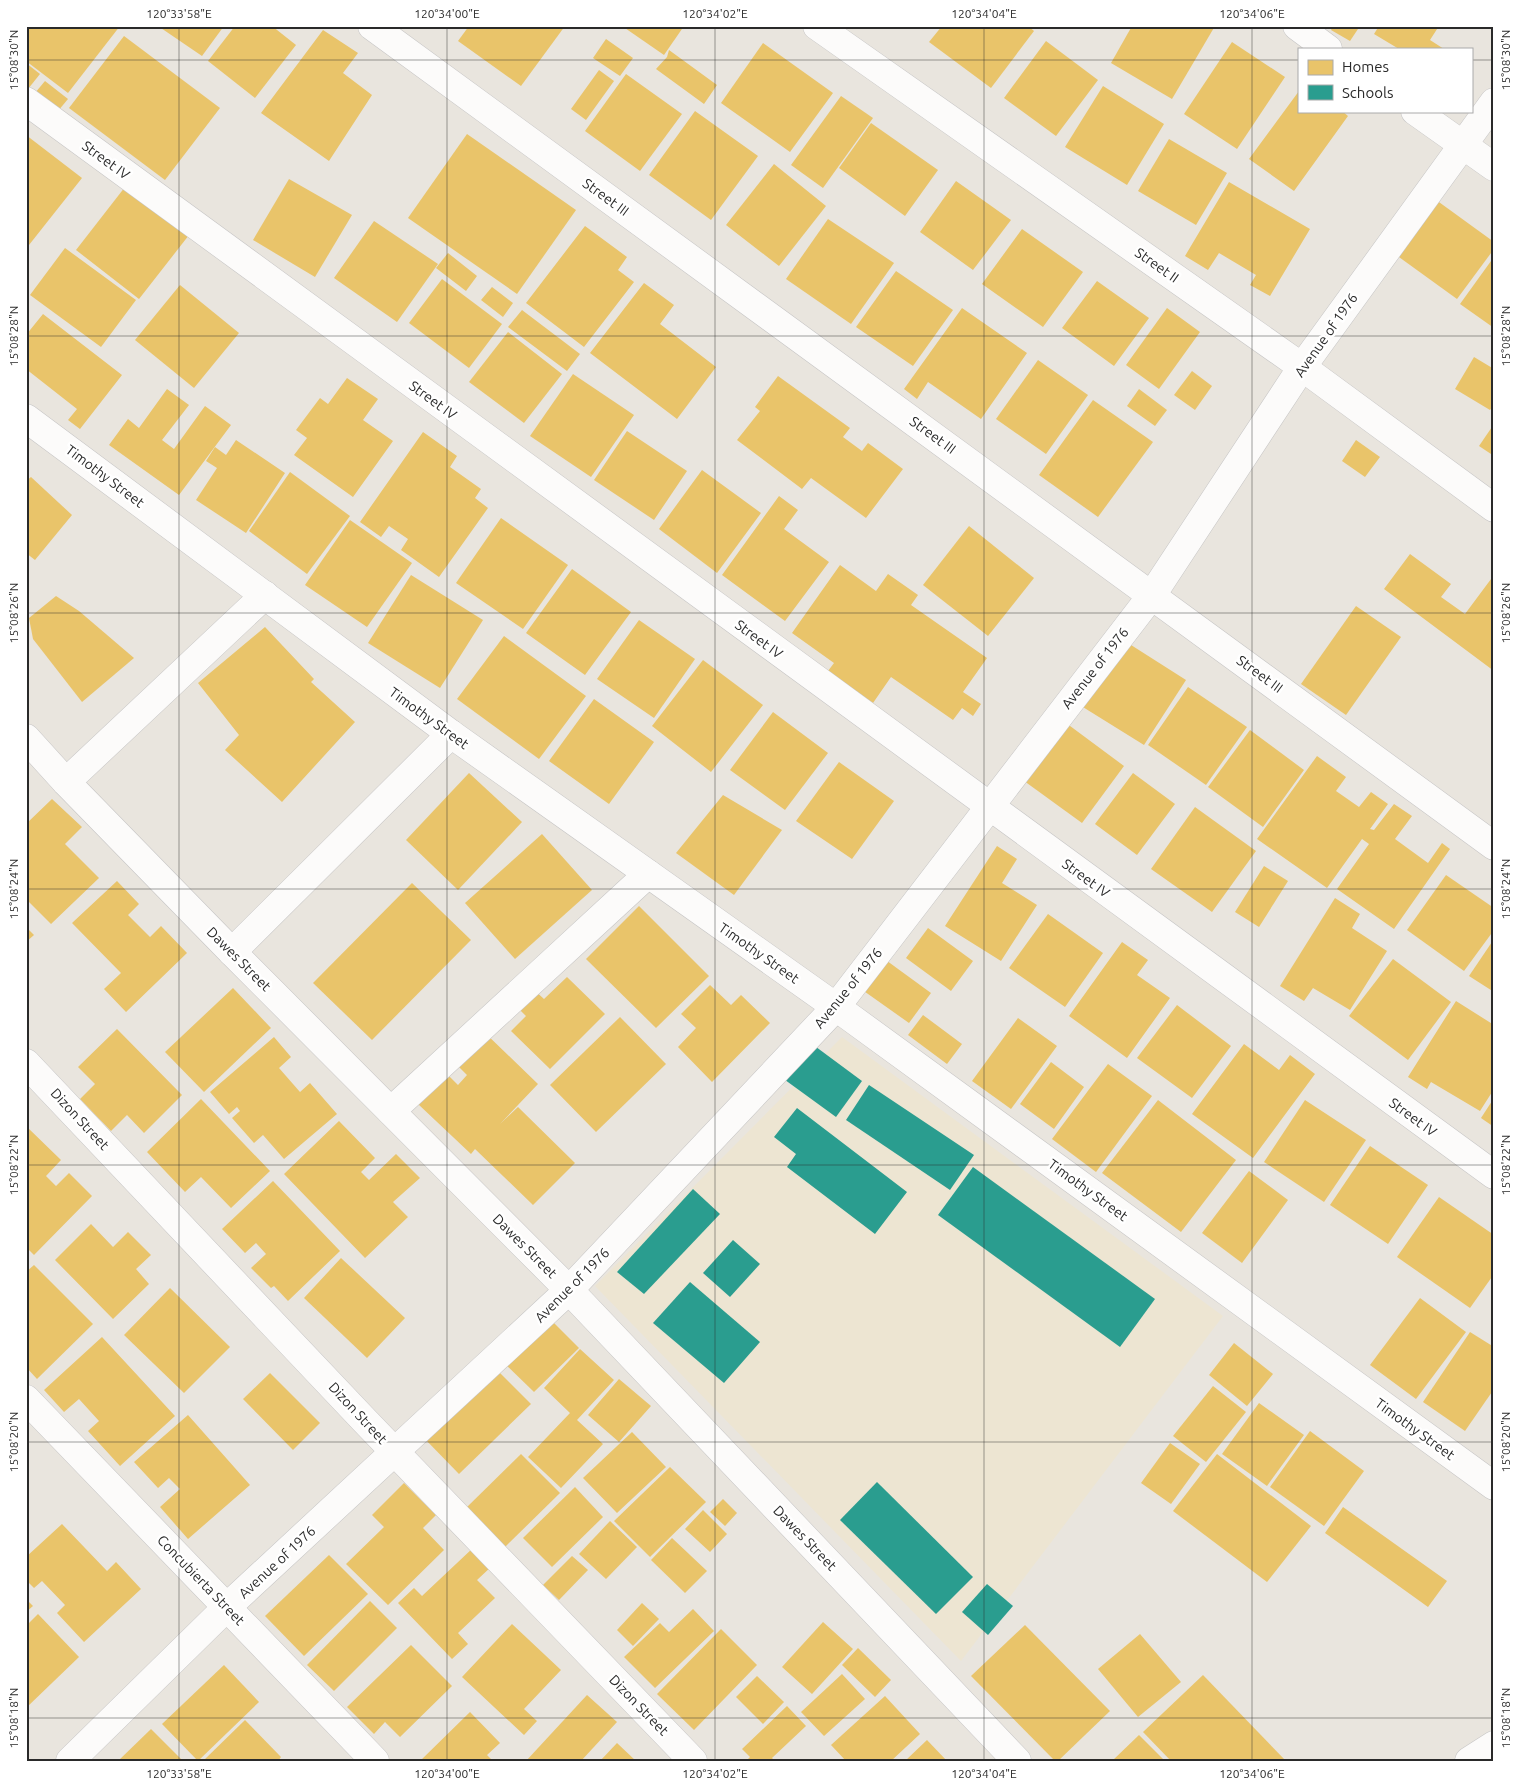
<svg xmlns="http://www.w3.org/2000/svg" width="1520" height="1787" font-family="Ubuntu,sans-serif">
<style>
.education{fill:#ede5d2}
.homes{fill:#e9c46a}
.schools{fill:#2a9d8f}
.lines{fill:none;stroke-linecap:round;stroke-linejoin:round}
.minor-casing{stroke:#c6c5c5;stroke-width:29}
.minor{stroke:#fcfbfa;stroke-width:28}
.ticks{fill:none;stroke:#2a2a2a;stroke-width:1;stroke-opacity:0.45}
.labels{text-anchor:middle;dominant-baseline:central;stroke-width:5;stroke-linejoin:round;paint-order:stroke}
.street-label{font-size:14px;fill:#2a2a2a;stroke:#fff}
.neatline{fill:none;stroke:#2a2a2a;stroke-width:2}
.ticks-label{font-size:12px;text-anchor:middle;fill:#2a2a2a}
</style>
<rect width="100%" height="100%" fill="#e9e5de"/>
<!-- education -->
<polygon class="education" points="842,1037 1223,1316 961,1661 595,1286"/>
<!-- homes -->
<g class="homes">
<polygon points="26,26 120,26 68,93 26,61"/>
<polygon points="158,26 224,26 202,56"/>
<polygon points="235,26 272,26 296,45 255,98 208,61"/>
<polygon points="469,26 565,26 521,86 458,41"/>
<polygon points="622,26 684,26 664,55"/>
<polygon points="942,26 1028,26 1034,31 991,88 929,42"/>
<polygon points="1132,26 1215,26 1172,99 1111,63"/>
<polygon points="1333,26 1360,26 1350,41 1331,30"/>
<polygon points="1379,26 1439,26 1430,40 1444,49 1399,49 1374,34"/>
<polygon points="323,30 358,53 343,73 372,95 329,161 261,113"/>
<polygon points="124,36 220,108 165,180 69,108"/>
<polygon points="606,39 633,58 620,76 593,58"/>
<polygon points="1046,41 1098,80 1056,136 1004,98"/>
<polygon points="1232,42 1285,77 1237,149 1184,114"/>
<polygon points="763,43 833,93 790,152 721,103"/>
<polygon points="669,50 717,85 704,104 656,69 667,57"/>
<polygon points="26,63 40,74 28,89 26,88"/>
<polygon points="599,70 614,81 586,120 571,109"/>
<polygon points="626,74 682,114 640,171 585,131"/>
<polygon points="45,81 68,99 58,111 35,93"/>
<polygon points="1103,86 1164,124 1127,185 1065,147"/>
<polygon points="1299,91 1299,111 1342,111 1348,116 1294,191 1249,159"/>
<polygon points="841,96 873,118 823,188 791,165"/>
<polygon points="695,111 758,156 711,220 649,175"/>
<polygon points="871,123 938,170 905,216 839,168"/>
<polygon points="467,134 576,210 517,294 408,218"/>
<polygon points="26,135 82,178 29,245 26,243"/>
<polygon points="1169,139 1227,173 1196,225 1138,191"/>
<polygon points="774,164 826,206 779,266 726,225"/>
<polygon points="289,179 352,215 315,277 253,240"/>
<polygon points="956,181 1011,220 973,270 920,232"/>
<polygon points="1229,182 1310,229 1270,296 1250,285 1256,275 1219,253 1208,270 1185,256"/>
<polygon points="125,187 189,235 139,299 76,250"/>
<polygon points="1432,197 1494,242 1494,249 1457,299 1392,252"/>
<polygon points="828,219 894,263 851,324 786,279"/>
<polygon points="374,221 438,264 397,322 334,278"/>
<polygon points="585,226 627,257 618,270 634,282 584,347 526,303"/>
<polygon points="1022,229 1083,272 1043,327 982,284"/>
<polygon points="65,248 136,300 101,347 30,295"/>
<polygon points="448,253 477,276 466,291 436,268"/>
<polygon points="1491,261 1494,263 1494,328 1460,304"/>
<polygon points="896,271 953,310 913,366 856,327"/>
<polygon points="442,279 502,324 469,368 409,323"/>
<polygon points="1097,281 1149,318 1114,366 1062,328"/>
<polygon points="644,283 674,305 660,324 716,367 677,419 590,353"/>
<polygon points="180,285 239,333 194,388 135,340"/>
<polygon points="492,287 513,303 503,317 481,300"/>
<polygon points="962,308 1027,353 981,419 928,382 917,399 904,389"/>
<polygon points="1167,308 1200,332 1159,389 1126,365"/>
<polygon points="522,310 580,354 567,371 508,327"/>
<polygon points="43,314 122,375 80,429 68,420 77,409 26,369 26,335"/>
<polygon points="508,332 562,374 524,423 469,382"/>
<polygon points="1474,357 1494,369 1494,405 1490,410 1455,389"/>
<polygon points="1038,360 1088,395 1046,454 996,419"/>
<polygon points="1192,371 1212,386 1195,410 1174,395"/>
<polygon points="573,374 634,415 591,477 530,436"/>
<polygon points="778,376 850,428 843,437 862,451 868,443 903,469 866,518 811,478 802,489 737,440 760,411 755,407"/>
<polygon points="347,378 378,399 363,420 393,441 353,497 294,455 307,438 296,430 320,398 328,404"/>
<polygon points="167,389 189,405 162,440 174,449 205,406 231,425 179,495 109,445 128,419 139,428"/>
<polygon points="1139,389 1167,410 1155,426 1127,406"/>
<polygon points="1093,400 1153,442 1098,517 1039,475"/>
<polygon points="1494,424 1494,456 1479,446"/>
<polygon points="627,431 687,471 654,520 594,480"/>
<polygon points="423,432 457,456 450,467 481,489 475,498 488,508 439,577 401,550 408,539 389,526 381,537 360,522"/>
<polygon points="236,440 285,473 246,533 196,500 217,468 206,461 215,447 226,455"/>
<polygon points="1356,440 1380,457 1365,477 1342,461"/>
<polygon points="702,470 761,513 717,573 659,529"/>
<polygon points="290,472 350,516 307,574 249,531"/>
<polygon points="31,477 72,515 35,560 26,553 26,481"/>
<polygon points="779,496 798,510 784,529 829,562 785,621 722,575"/>
<polygon points="501,518 568,565 523,629 456,583"/>
<polygon points="350,520 412,563 367,627 305,585"/>
<polygon points="969,526 1034,578 988,636 923,585"/>
<polygon points="1410,554 1451,584 1441,597 1465,614 1494,575 1494,671 1384,589"/>
<polygon points="840,565 876,591 888,574 918,595 911,605 987,658 963,692 981,704 973,716 962,708 953,720 891,677 873,703 828,671 834,663 792,633"/>
<polygon points="572,569 631,612 585,675 526,633"/>
<polygon points="411,575 483,620 440,688 368,643"/>
<polygon points="56,596 79,611 134,658 82,702 33,639 29,618"/>
<polygon points="1356,606 1401,637 1346,715 1301,684"/>
<polygon points="639,620 695,659 654,718 597,679"/>
<polygon points="265,627 314,679 311,682 355,722 282,802 225,750 239,735 198,683"/>
<polygon points="504,636 586,696 539,759 457,699"/>
<polygon points="1120,638 1186,680 1144,745 1078,704"/>
<polygon points="703,660 763,705 711,772 652,726"/>
<polygon points="1188,687 1247,727 1206,785 1148,745"/>
<polygon points="594,699 654,742 609,804 549,761"/>
<polygon points="773,712 828,753 785,810 730,770"/>
<polygon points="1062,720 1124,766 1082,823 1020,778"/>
<polygon points="1250,730 1304,770 1263,827 1208,787"/>
<polygon points="1317,756 1346,777 1336,791 1359,807 1371,792 1388,804 1370,829 1374,830 1394,804 1412,816 1395,839 1428,863 1442,843 1450,849 1394,929 1337,889 1369,844 1362,839 1327,888 1257,839"/>
<polygon points="839,762 894,801 852,859 796,821"/>
<polygon points="469,773 522,822 458,890 406,840"/>
<polygon points="1133,773 1175,804 1137,855 1095,824"/>
<polygon points="723,795 782,830 734,895 676,853"/>
<polygon points="52,799 82,827 65,844 99,878 51,924 26,899 26,824"/>
<polygon points="1195,807 1256,851 1212,912 1151,869"/>
<polygon points="542,834 592,890 515,959 465,903"/>
<polygon points="997,846 1017,859 1002,883 1037,905 1001,961 945,926"/>
<polygon points="1264,866 1288,881 1259,927 1235,912"/>
<polygon points="1446,875 1494,908 1494,930 1464,971 1407,930"/>
<polygon points="117,881 139,904 128,915 150,937 161,926 187,953 126,1012 104,989 121,973 72,923"/>
<polygon points="412,883 471,940 372,1040 313,983"/>
<polygon points="1335,898 1360,914 1352,928 1387,951 1350,1010 1313,988 1304,1001 1280,986"/>
<polygon points="639,906 709,976 656,1028 586,959"/>
<polygon points="1048,914 1103,953 1065,1007 1009,968"/>
<polygon points="26,927 34,935 26,942"/>
<polygon points="928,928 973,961 951,991 906,958"/>
<polygon points="1494,939 1494,992 1469,976"/>
<polygon points="1122,942 1148,960 1137,975 1170,998 1127,1058 1069,1016"/>
<polygon points="883,958 931,993 909,1023 861,989"/>
<polygon points="1393,959 1451,1002 1408,1060 1349,1016"/>
<polygon points="567,977 605,1014 550,1069 511,1031 526,1016 513,1003 531,987 544,999"/>
<polygon points="710,985 731,1005 741,995 770,1023 712,1082 678,1047 696,1028 681,1014"/>
<polygon points="233,988 271,1028 204,1092 165,1052"/>
<polygon points="1456,1001 1494,1025 1494,1089 1480,1111 1431,1082 1427,1089 1408,1077"/>
<polygon points="1177,1005 1231,1046 1192,1098 1137,1058"/>
<polygon points="923,1015 962,1044 947,1064 908,1035"/>
<polygon points="620,1017 666,1064 596,1132 550,1085"/>
<polygon points="1018,1018 1057,1046 1011,1109 972,1081"/>
<polygon points="117,1029 182,1095 144,1133 127,1115 111,1131 80,1099 95,1084 78,1067"/>
<polygon points="481,1029 538,1084 500,1124 518,1107 575,1163 533,1205 475,1149 471,1154 418,1104 447,1074 458,1085 467,1075 452,1060"/>
<polygon points="274,1037 291,1057 279,1068 300,1092 310,1083 337,1114 284,1159 263,1135 254,1143 232,1118 240,1111 237,1107 229,1114 210,1092"/>
<polygon points="1244,1044 1279,1070 1290,1055 1315,1074 1253,1158 1192,1114"/>
<polygon points="1051,1062 1084,1087 1054,1129 1020,1104"/>
<polygon points="1108,1064 1152,1096 1096,1172 1052,1139"/>
<polygon points="1494,1098 1494,1127 1481,1118"/>
<polygon points="201,1099 270,1171 231,1208 201,1177 185,1192 147,1152"/>
<polygon points="1158,1100 1236,1160 1181,1232 1102,1173"/>
<polygon points="1305,1100 1366,1140 1324,1202 1264,1162"/>
<polygon points="339,1121 375,1158 361,1172 369,1180 396,1154 420,1178 393,1202 408,1217 365,1258 284,1174"/>
<polygon points="26,1126 61,1160 46,1176 56,1186 69,1173 92,1196 34,1255 26,1247"/>
<polygon points="1370,1146 1428,1185 1388,1244 1330,1205"/>
<polygon points="1249,1171 1288,1200 1242,1263 1202,1233"/>
<polygon points="273,1181 340,1251 288,1301 274,1286 271,1288 251,1268 266,1254 256,1243 245,1253 222,1229"/>
<polygon points="1439,1197 1494,1235 1494,1274 1470,1308 1397,1257"/>
<polygon points="91,1224 113,1247 128,1232 151,1255 136,1269 149,1284 113,1319 55,1260"/>
<polygon points="341,1258 405,1318 367,1358 304,1298"/>
<polygon points="34,1265 93,1324 37,1379 26,1367 26,1272"/>
<polygon points="170,1288 230,1347 184,1393 124,1335"/>
<polygon points="1420,1298 1466,1332 1416,1399 1370,1365"/>
<polygon points="546,1315 579,1348 534,1392 501,1360"/>
<polygon points="1470,1332 1494,1347 1494,1389 1465,1431 1423,1402"/>
<polygon points="102,1337 175,1416 120,1466 88,1431 99,1421 79,1399 64,1412 44,1390"/>
<polygon points="1234,1343 1273,1374 1247,1406 1209,1375"/>
<polygon points="580,1349 614,1380 577,1420 603,1444 561,1488 528,1457 570,1413 544,1388"/>
<polygon points="495,1368 531,1404 459,1474 423,1437"/>
<polygon points="270,1373 320,1423 293,1450 243,1399"/>
<polygon points="619,1379 651,1406 619,1442 588,1415"/>
<polygon points="1213,1386 1246,1412 1206,1462 1173,1436"/>
<polygon points="1259,1403 1304,1435 1267,1486 1222,1454"/>
<polygon points="188,1415 250,1485 188,1539 160,1507 180,1489 169,1478 158,1488 134,1462"/>
<polygon points="1310,1431 1364,1471 1324,1526 1270,1487"/>
<polygon points="632,1432 666,1467 617,1513 583,1478"/>
<polygon points="1170,1443 1200,1464 1171,1504 1141,1483"/>
<polygon points="521,1454 560,1493 504,1548 465,1509"/>
<polygon points="1217,1454 1311,1526 1267,1582 1173,1511"/>
<polygon points="670,1467 706,1502 650,1557 614,1521"/>
<polygon points="404,1483 436,1515 423,1528 444,1550 388,1605 346,1564 384,1527 372,1515"/>
<polygon points="575,1487 603,1517 552,1567 523,1538"/>
<polygon points="723,1499 737,1513 725,1526 710,1512"/>
<polygon points="1343,1507 1447,1581 1428,1607 1325,1533"/>
<polygon points="703,1510 727,1534 710,1552 685,1529"/>
<polygon points="610,1521 637,1547 606,1579 579,1554"/>
<polygon points="62,1524 107,1571 116,1562 141,1589 84,1642 57,1613 65,1605 42,1581 34,1588 26,1580 26,1557"/>
<polygon points="672,1538 707,1571 685,1593 651,1560"/>
<polygon points="474,1547 492,1566 477,1580 495,1598 458,1633 468,1644 452,1659 398,1603 414,1588 422,1596"/>
<polygon points="329,1555 368,1594 304,1656 265,1616"/>
<polygon points="572,1556 588,1570 559,1600 543,1585"/>
<polygon points="26,1599 33,1606 26,1612"/>
<polygon points="370,1601 397,1628 334,1691 307,1665"/>
<polygon points="642,1603 659,1619 633,1646 617,1630"/>
<polygon points="693,1609 714,1631 655,1688 624,1657 660,1623 669,1632"/>
<polygon points="38,1614 79,1657 26,1708 26,1626"/>
<polygon points="823,1622 853,1649 812,1694 782,1667"/>
<polygon points="512,1624 561,1670 524,1709 537,1721 524,1735 462,1677"/>
<polygon points="1025,1625 1110,1711 1058,1761 1055,1761 971,1676"/>
<polygon points="721,1629 757,1665 694,1730 657,1694"/>
<polygon points="1140,1634 1181,1682 1138,1717 1098,1669"/>
<polygon points="411,1645 452,1686 400,1737 385,1722 374,1734 347,1707"/>
<polygon points="858,1648 891,1680 875,1697 842,1665"/>
<polygon points="224,1665 259,1702 198,1761 162,1724"/>
<polygon points="842,1674 865,1699 824,1736 801,1712"/>
<polygon points="1203,1675 1286,1761 1171,1761 1143,1732"/>
<polygon points="757,1676 784,1702 763,1724 736,1697"/>
<polygon points="587,1695 617,1722 581,1761 526,1761"/>
<polygon points="885,1696 920,1734 891,1761 846,1761 831,1745"/>
<polygon points="787,1706 806,1726 772,1758 775,1761 746,1761 750,1757 742,1749"/>
<polygon points="470,1712 500,1743 487,1755 493,1761 420,1761"/>
<polygon points="245,1720 281,1757 278,1761 203,1761"/>
<polygon points="151,1729 183,1761 118,1761"/>
<polygon points="1139,1735 1165,1761 1112,1761"/>
<polygon points="927,1740 947,1761 905,1761"/>
<polygon points="617,1743 636,1761 600,1761"/>
</g>
<!-- schools -->
<g class="schools">
<polygon points="808,1041 862,1081 836,1117 781,1077"/>
<polygon points="869,1085 974,1155 950,1190 846,1120"/>
<polygon points="797,1108 907,1192 875,1234 787,1167 796,1154 774,1137"/>
<polygon points="973,1167 1155,1299 1120,1347 938,1215"/>
<polygon points="693,1189 720,1214 644,1294 617,1272"/>
<polygon points="733,1240 760,1264 730,1297 703,1273"/>
<polygon points="690,1282 760,1342 724,1383 653,1323"/>
<polygon points="877,1482 973,1577 936,1614 840,1520"/>
<polygon points="987,1584 1013,1606 988,1635 962,1612"/>
</g>
<g class="lines">
<defs>
<g id="minor">
<polyline points="372,26 1494,846"/>
<polyline points="817,26 1302,367 1494,508"/>
<polyline points="1297,26 1328,49"/>
<polyline points="26,101 1494,1175"/>
<polyline points="1415,111 1494,167"/>
<polyline points="26,418 451,734 836,1007 1494,1486"/>
<polyline points="26,738 66,782 232,952 569,1290 1017,1761"/>
<polyline points="66,782 265,595"/>
<polyline points="232,952 451,734"/>
<polyline points="26,1063 365,1421 693,1761"/>
<polyline points="391,1111 648,874"/>
<polyline points="26,1399 375,1761"/>
<polyline points="70,1761 227,1607 569,1290 836,1007 1152,595 1302,367 1494,102"/>
<polyline points="1469,1761 1494,1745"/>
</g>
</defs>
<!-- minor casing -->
<use href="#minor" class="minor-casing"/>
<!-- minor -->
<use href="#minor" class="minor"/>
</g>
<!-- ticks -->
<path class="ticks" d="M179 26V1761M447 26V1761M715 26V1761M984 26V1761M1252 26V1761M26 60H1299M1471 60H1494M26 336H1494M26 613H1494M26 889H1494M26 1165H1494M26 1442H1494M26 1718H1494"/>
<g class="labels">
<!-- street labels -->
<g class="street-label">
<text transform="translate(106 160) rotate(36)">Street IV</text>
<text transform="translate(606 197) rotate(36)">Street III</text>
<text transform="translate(1157 265) rotate(35)">Street II</text>
<text transform="translate(1326 335) rotate(-55)">Avenue of 1976</text>
<text transform="translate(433 400) rotate(36)">Street IV</text>
<text transform="translate(933 435) rotate(36)">Street III</text>
<text transform="translate(105 476) rotate(37)">Timothy Street</text>
<text transform="translate(759 639) rotate(36)">Street IV</text>
<text transform="translate(1095 668) rotate(-52)">Avenue of 1976</text>
<text transform="translate(1260 674) rotate(36)">Street III</text>
<text transform="translate(429 718) rotate(36)">Timothy Street</text>
<text transform="translate(1086 878) rotate(36)">Street IV</text>
<text transform="translate(759 953) rotate(35)">Timothy Street</text>
<text transform="translate(239 959) rotate(45)">Dawes Street</text>
<text transform="translate(848 988) rotate(-51)">Avenue of 1976</text>
<text transform="translate(1413 1117) rotate(36)">Street IV</text>
<text transform="translate(80 1119) rotate(47)">Dizon Street</text>
<text transform="translate(1088 1190) rotate(36)">Timothy Street</text>
<text transform="translate(525 1246) rotate(45)">Dawes Street</text>
<text transform="translate(572 1285) rotate(-45)">Avenue of 1976</text>
<text transform="translate(358 1413) rotate(47)">Dizon Street</text>
<text transform="translate(1415 1429) rotate(36)">Timothy Street</text>
<text transform="translate(805 1538) rotate(46)">Dawes Street</text>
<text transform="translate(277 1562) rotate(-43)">Avenue of 1976</text>
<text transform="translate(201 1580) rotate(46)">Concubierta Street</text>
<text transform="translate(639 1705) rotate(46)">Dizon Street</text>
</g>
</g>
<!-- border -->
<rect width="1520" height="1787" fill="none" stroke="#ffffff" stroke-width="55"/>
<!-- legend -->
<rect x="1298" y="48" width="175" height="65" fill="#ffffff" stroke="#aaaaaa"/>
<rect x="1308" y="60" width="25" height="15" fill="#e9c46a" stroke="#aaaaaa"/>
<text x="1342" y="72" font-size="15" fill="#2a2a2a">Homes</text>
<rect x="1308" y="85" width="25" height="15" fill="#2a9d8f" stroke="#aaaaaa"/>
<text x="1342" y="98" font-size="15" fill="#2a2a2a">Schools</text>
<rect x="28" y="28" width="1464" height="1732" class="neatline"/>
<g class="ticks-label">
<text x="179" y="18">120°33'58"E</text>
<text x="447" y="18">120°34'00"E</text>
<text x="715" y="18">120°34'02"E</text>
<text x="984" y="18">120°34'04"E</text>
<text x="1252" y="18">120°34'06"E</text>
<text transform="translate(14 60) rotate(-90)" y="4">15°08'30"N</text>
<text transform="translate(1506 60) rotate(-90)" y="4">15°08'30"N</text>
<text transform="translate(14 336) rotate(-90)" y="4">15°08'28"N</text>
<text transform="translate(1506 336) rotate(-90)" y="4">15°08'28"N</text>
<text transform="translate(14 613) rotate(-90)" y="4">15°08'26"N</text>
<text transform="translate(1506 613) rotate(-90)" y="4">15°08'26"N</text>
<text transform="translate(14 889) rotate(-90)" y="4">15°08'24"N</text>
<text transform="translate(1506 889) rotate(-90)" y="4">15°08'24"N</text>
<text transform="translate(14 1165) rotate(-90)" y="4">15°08'22"N</text>
<text transform="translate(1506 1165) rotate(-90)" y="4">15°08'22"N</text>
<text transform="translate(14 1442) rotate(-90)" y="4">15°08'20"N</text>
<text transform="translate(1506 1442) rotate(-90)" y="4">15°08'20"N</text>
<text transform="translate(14 1718) rotate(-90)" y="4">15°08'18"N</text>
<text transform="translate(1506 1718) rotate(-90)" y="4">15°08'18"N</text>
<text x="179" y="1778">120°33'58"E</text>
<text x="447" y="1778">120°34'00"E</text>
<text x="715" y="1778">120°34'02"E</text>
<text x="984" y="1778">120°34'04"E</text>
<text x="1252" y="1778">120°34'06"E</text>
</g>
</svg>
